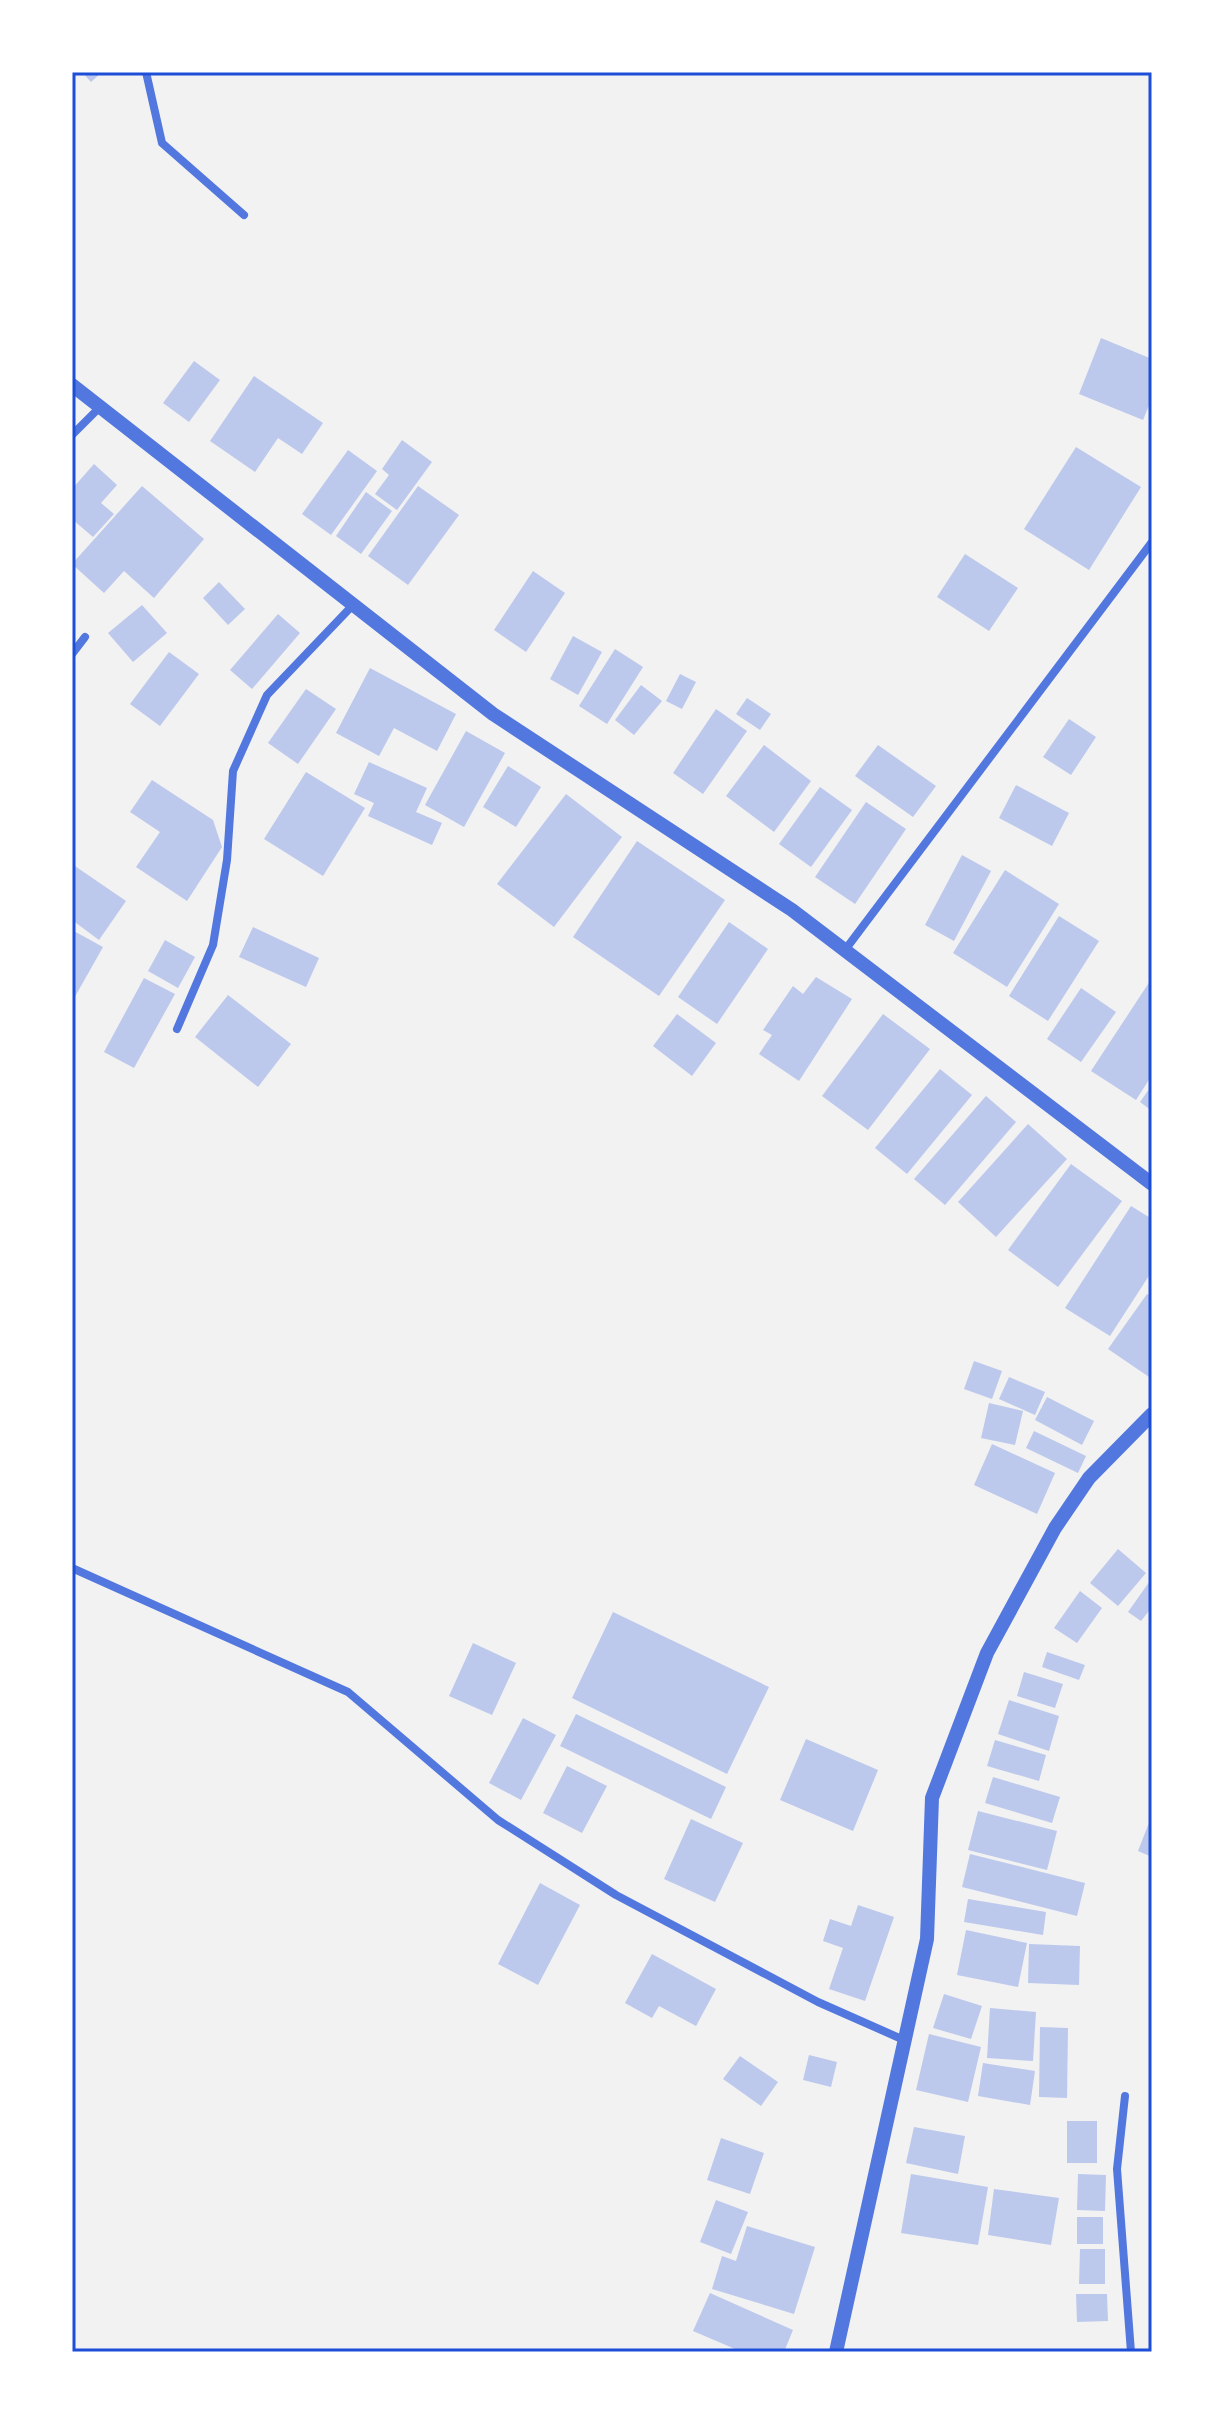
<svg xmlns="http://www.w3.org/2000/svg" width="1224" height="2424" font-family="Signika,sans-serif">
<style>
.building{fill:#bdc9ec}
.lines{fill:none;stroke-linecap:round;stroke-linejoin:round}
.minor{stroke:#5277de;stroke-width:8}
.tertiary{stroke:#5277de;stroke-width:14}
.neatline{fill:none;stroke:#1d4ed8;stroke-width:3}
</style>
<rect width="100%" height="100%" fill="#f2f2f2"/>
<!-- building -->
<g class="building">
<polygon points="82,72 102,72 91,82"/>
<polygon points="1101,338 1152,359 1152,398 1143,420 1079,394"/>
<polygon points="194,361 220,380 189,422 163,403"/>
<polygon points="254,376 323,423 302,454 278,438 255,472 210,441"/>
<polygon points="402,440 432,462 397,510 375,494 389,475 382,469"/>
<polygon points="1076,447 1141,487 1089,570 1024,529"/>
<polygon points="348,450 377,471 331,535 302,514"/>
<polygon points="94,464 117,485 101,503 114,514 93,537 72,519 72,489"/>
<polygon points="142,486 204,539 154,598 124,571 104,593 72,564"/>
<polygon points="418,486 459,515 408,585 368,556"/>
<polygon points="366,492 392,511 361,554 336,536"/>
<polygon points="965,554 1018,588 989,631 937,597"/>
<polygon points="533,571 565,593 526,652 494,630"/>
<polygon points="219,582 245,609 228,625 203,598"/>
<polygon points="142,605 167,633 133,662 108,633"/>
<polygon points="278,614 300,633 252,689 230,670"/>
<polygon points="573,636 602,652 578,695 550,679"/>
<polygon points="615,649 643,667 607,724 579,706"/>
<polygon points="169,652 199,674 160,726 130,704"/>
<polygon points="370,668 456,714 437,751 394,728 379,756 336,733"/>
<polygon points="680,674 696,682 682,709 666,701"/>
<polygon points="641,685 662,701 634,735 615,720"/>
<polygon points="306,689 336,709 298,764 268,743"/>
<polygon points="747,698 771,714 760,730 736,714"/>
<polygon points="716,709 747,731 703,794 673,773"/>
<polygon points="1069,719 1096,737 1071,775 1043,757"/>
<polygon points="466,731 505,753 464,827 425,805"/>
<polygon points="764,745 811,781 774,832 726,796"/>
<polygon points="878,745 936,786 913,817 855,776"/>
<polygon points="369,762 427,788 416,812 442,823 432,845 368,816 374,803 354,794"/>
<polygon points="508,766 541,787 516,827 483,807"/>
<polygon points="306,772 365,808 323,876 264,839"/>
<polygon points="152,780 213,820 222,847 187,901 136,867 160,832 130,812"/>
<polygon points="1016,785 1069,813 1052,846 999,818"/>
<polygon points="820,787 852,810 811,867 779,844"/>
<polygon points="566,794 622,837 554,927 497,884"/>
<polygon points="866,802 906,829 855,904 815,877"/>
<polygon points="637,841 725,900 659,996 573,937"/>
<polygon points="962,855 991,871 954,941 925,925"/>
<polygon points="72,864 126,901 99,940 72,920"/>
<polygon points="1005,870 1059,904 1007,987 953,953"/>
<polygon points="1059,916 1099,941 1048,1021 1009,996"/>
<polygon points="729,922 768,949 717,1024 678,997"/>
<polygon points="253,927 319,958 306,987 239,957"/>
<polygon points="72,930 103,947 72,1002"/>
<polygon points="165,940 195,957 178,988 148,971"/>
<polygon points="816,977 852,999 799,1081 759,1054 772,1035 763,1030 793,986 803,994"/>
<polygon points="144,978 175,994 134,1068 104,1052"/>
<polygon points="1152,978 1152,1075 1136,1100 1091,1071"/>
<polygon points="1081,988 1116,1012 1081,1062 1047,1039"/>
<polygon points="228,995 291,1044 258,1087 195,1037"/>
<polygon points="677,1014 716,1043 692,1076 653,1046"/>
<polygon points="883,1014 930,1049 868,1130 822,1096"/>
<polygon points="940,1069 972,1095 907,1174 875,1148"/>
<polygon points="1152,1085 1152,1111 1140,1102"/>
<polygon points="986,1096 1016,1122 945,1205 914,1179"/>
<polygon points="1028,1124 1067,1159 996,1237 958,1202"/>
<polygon points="1071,1164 1122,1201 1058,1287 1008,1250"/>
<polygon points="1131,1206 1152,1219 1152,1271 1110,1336 1065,1308"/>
<polygon points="1147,1294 1152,1297 1152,1379 1108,1349"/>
<polygon points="974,1361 1002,1371 992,1399 964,1389"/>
<polygon points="1009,1377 1045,1392 1035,1415 999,1399"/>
<polygon points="1047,1397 1094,1421 1082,1445 1035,1420"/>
<polygon points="989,1403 1023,1411 1015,1445 981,1438"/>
<polygon points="1034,1431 1086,1456 1078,1473 1026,1448"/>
<polygon points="992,1444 1055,1473 1037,1514 974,1485"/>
<polygon points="1118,1549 1146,1573 1118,1606 1090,1583"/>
<polygon points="1152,1578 1152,1607 1141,1621 1128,1612"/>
<polygon points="1080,1591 1102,1608 1077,1643 1054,1628"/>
<polygon points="613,1612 769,1687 727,1774 572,1698"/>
<polygon points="473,1643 516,1663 492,1715 449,1696"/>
<polygon points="1047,1652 1085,1665 1079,1680 1042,1667"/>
<polygon points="1024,1672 1063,1684 1055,1708 1017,1696"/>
<polygon points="1009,1700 1059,1716 1049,1751 998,1734"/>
<polygon points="576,1714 726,1787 711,1819 560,1746"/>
<polygon points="523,1718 556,1735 521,1800 489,1783"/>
<polygon points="806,1739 878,1770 853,1831 780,1800"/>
<polygon points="995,1740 1046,1755 1039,1781 987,1766"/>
<polygon points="567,1766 607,1786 582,1833 543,1813"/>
<polygon points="993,1777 1060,1797 1052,1823 985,1803"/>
<polygon points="978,1811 1057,1831 1047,1870 968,1850"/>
<polygon points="1152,1815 1152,1857 1138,1851"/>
<polygon points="691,1819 743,1843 715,1902 664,1879"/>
<polygon points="970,1854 1085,1883 1077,1916 962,1887"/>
<polygon points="540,1883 580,1905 538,1985 498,1964"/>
<polygon points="968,1899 1046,1912 1043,1935 964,1922"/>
<polygon points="858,1905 894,1917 865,2001 829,1989 843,1948 823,1941 830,1919 851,1926"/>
<polygon points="966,1930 1027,1943 1018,1987 957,1975"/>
<polygon points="1029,1944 1080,1946 1079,1985 1028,1983"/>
<polygon points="652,1954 716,1989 696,2026 659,2006 652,2018 625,2003"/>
<polygon points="944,1994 982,2006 971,2039 933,2028"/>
<polygon points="990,2008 1036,2012 1033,2061 987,2058"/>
<polygon points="1040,2027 1068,2028 1067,2098 1039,2097"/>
<polygon points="929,2034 981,2047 968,2102 916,2090"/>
<polygon points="809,2055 837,2062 831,2087 803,2080"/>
<polygon points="740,2056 778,2082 761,2106 723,2079"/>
<polygon points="983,2063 1035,2071 1030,2105 978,2096"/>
<rect x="1067" y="2121" width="30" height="42"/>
<polygon points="914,2127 965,2136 958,2174 906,2163"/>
<polygon points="721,2138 764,2153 750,2194 707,2180"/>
<polygon points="911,2174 988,2187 978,2245 901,2233"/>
<polygon points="1078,2174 1106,2175 1105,2211 1077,2210"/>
<polygon points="994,2189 1059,2198 1051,2245 988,2235"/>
<polygon points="716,2200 748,2212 731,2254 700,2242"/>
<rect x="1077" y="2217" width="26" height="27"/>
<polygon points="747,2226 815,2247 794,2314 712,2289 722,2256 736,2261"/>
<polygon points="1080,2249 1105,2249 1105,2284 1079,2284"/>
<polygon points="710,2293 793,2330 784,2352 742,2352 693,2331"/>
<polygon points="1076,2294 1107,2294 1108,2321 1077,2322"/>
</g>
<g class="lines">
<!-- minor -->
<g class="minor">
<polyline points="146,72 162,143 244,215"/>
<polyline points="72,435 98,409"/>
<polyline points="72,654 85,637"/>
<polyline points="845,950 1152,542"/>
<polyline points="177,1029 213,945 227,860 233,771 267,695 353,605"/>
<polyline points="72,1568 348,1692 498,1820 616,1895 818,2002 904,2040"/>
<polyline points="1125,2096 1117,2169 1131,2352"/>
</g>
<!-- tertiary -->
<g class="tertiary">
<polyline points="72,385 493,714 792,910 1152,1184"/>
<polyline points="836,2352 927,1939 932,1798 987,1653 1055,1528 1089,1478 1152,1414"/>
</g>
</g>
<!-- border -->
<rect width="1224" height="2424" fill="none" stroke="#ffffff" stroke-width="148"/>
<rect x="74" y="74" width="1076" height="2276" class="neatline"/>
</svg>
